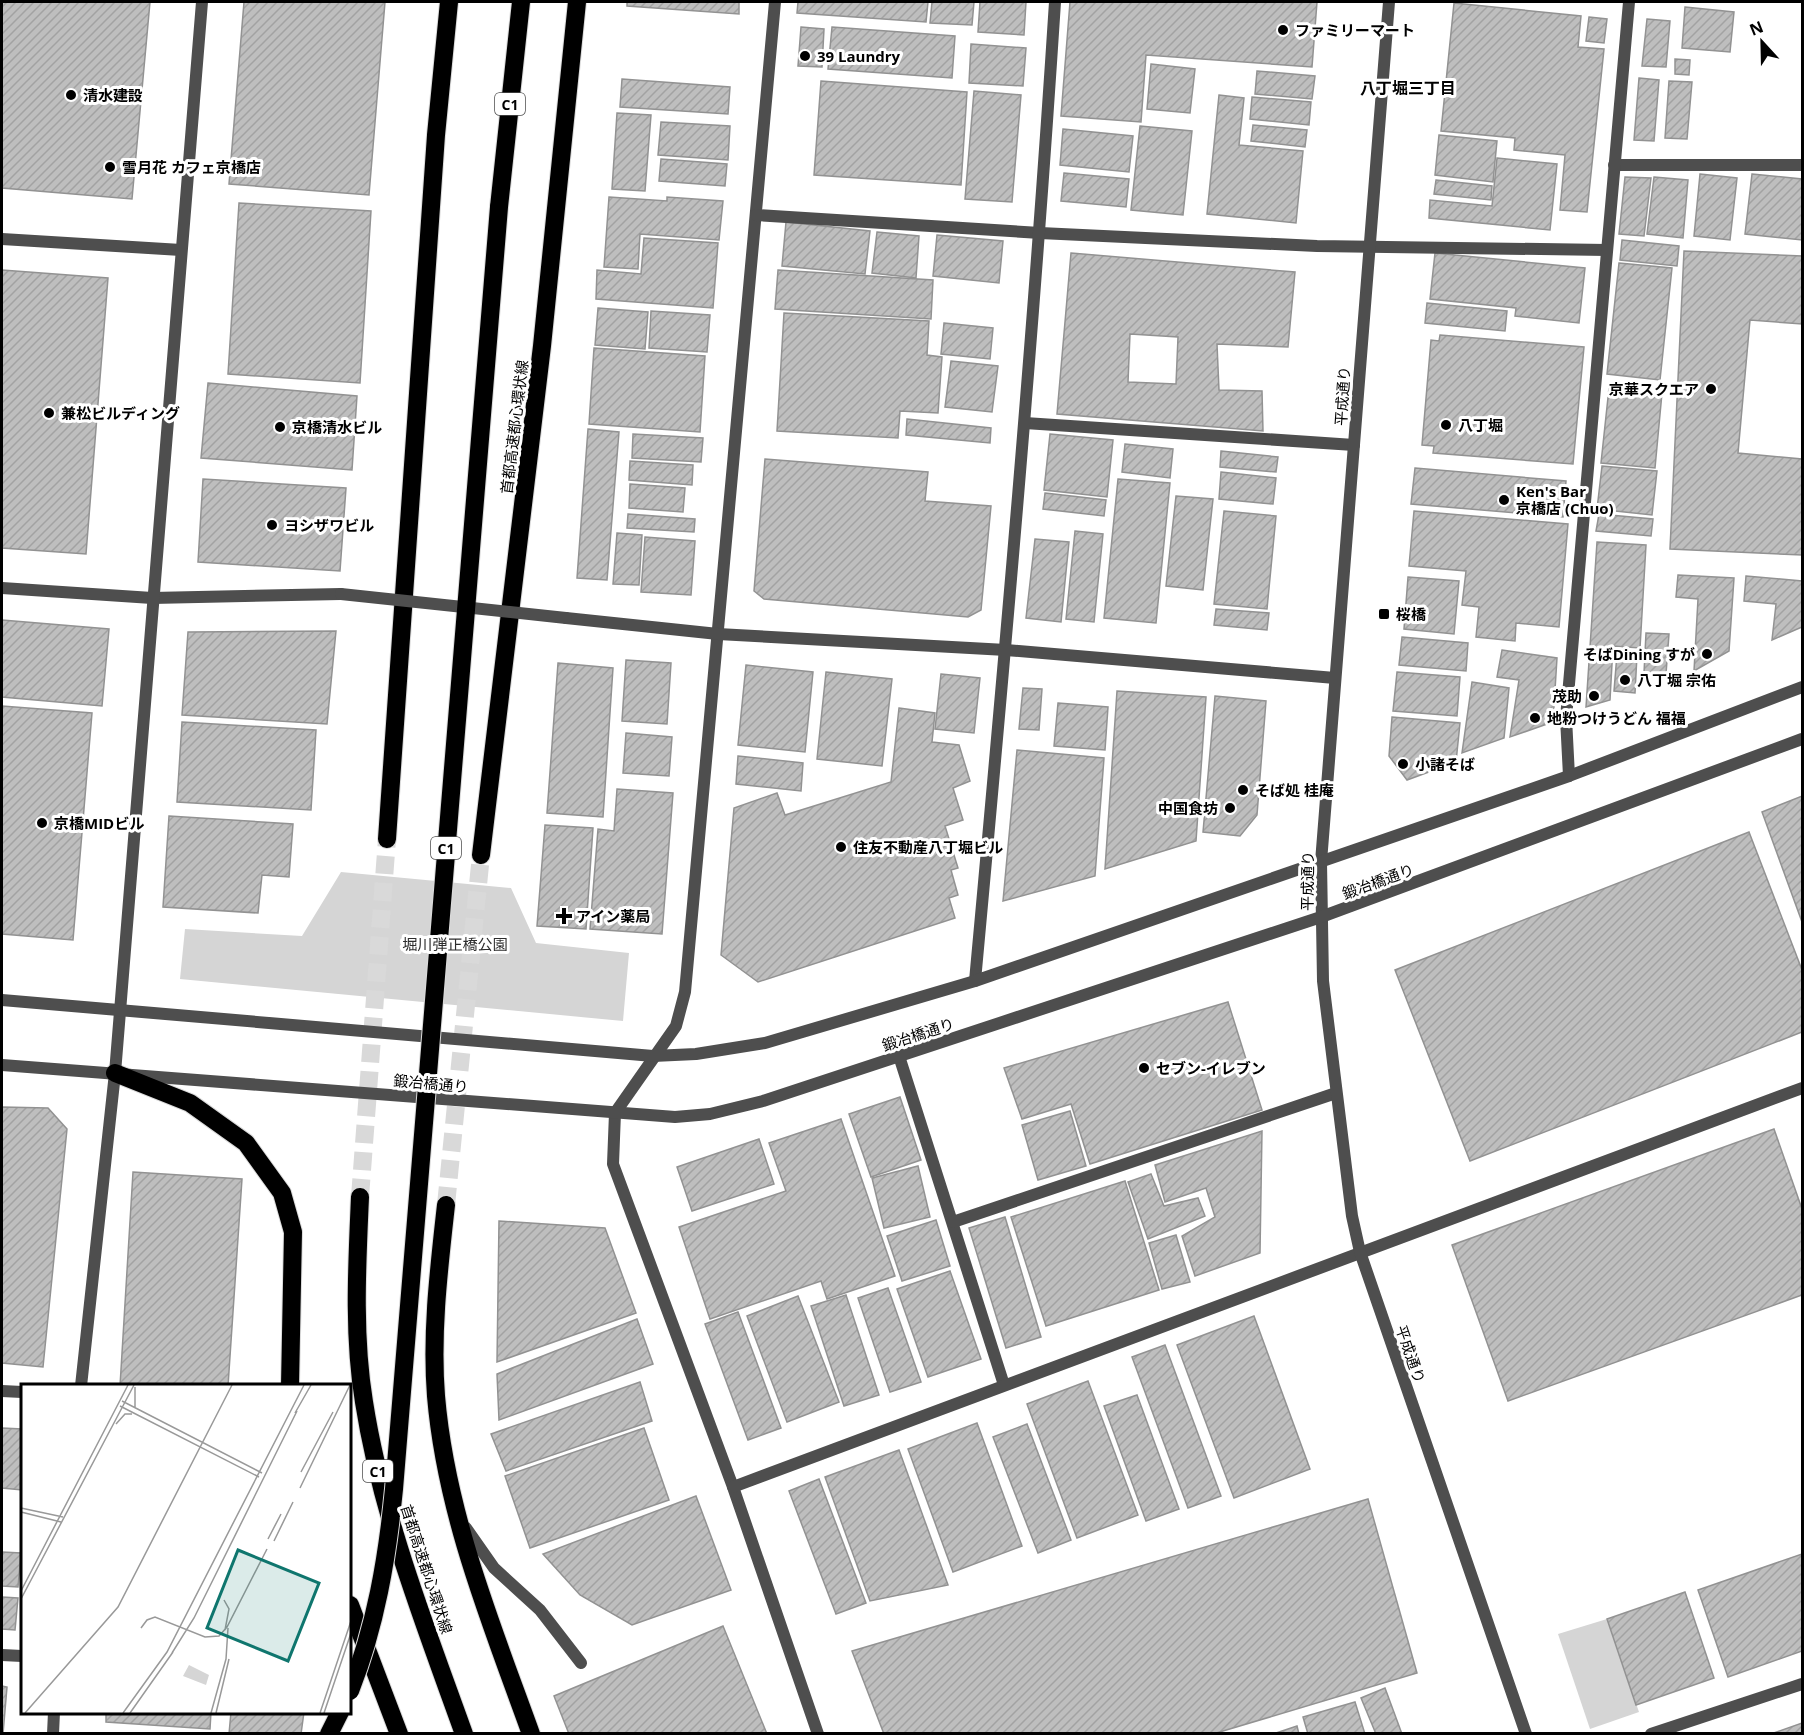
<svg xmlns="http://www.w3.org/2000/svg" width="1804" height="1735" font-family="'Open Sans','Noto Sans JP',sans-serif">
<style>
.green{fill:#d5d5d5}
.building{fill:url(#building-hatch);stroke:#929292;stroke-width:1.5;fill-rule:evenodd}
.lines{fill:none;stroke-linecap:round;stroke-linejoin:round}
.motorway-tunnel{stroke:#d9d9d9;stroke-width:18;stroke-dasharray:18 9;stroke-linecap:butt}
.motorway-casing{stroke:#dbdbdb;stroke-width:20}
.service{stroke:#4e4e4e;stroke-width:12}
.minor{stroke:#4e4e4e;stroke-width:12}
.tertiary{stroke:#4e4e4e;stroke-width:12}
.motorway{stroke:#000;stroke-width:18}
.motorway-bridge-casing{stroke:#dbdbdb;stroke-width:20;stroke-linecap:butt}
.minor-bridge{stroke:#4e4e4e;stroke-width:12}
.motorway-bridge{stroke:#000;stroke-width:18}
.poi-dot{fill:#000;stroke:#fff;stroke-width:2}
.labels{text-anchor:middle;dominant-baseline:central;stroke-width:6;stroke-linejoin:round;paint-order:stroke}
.shield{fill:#fff;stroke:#4c4c4c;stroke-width:1.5}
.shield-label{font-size:14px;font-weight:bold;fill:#000}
.poi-label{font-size:15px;font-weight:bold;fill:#000;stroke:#fff;text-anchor:start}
.street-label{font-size:15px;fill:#000;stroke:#fff}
.park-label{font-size:15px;fill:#2c2c2c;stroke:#fff}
.neighbourhood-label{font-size:16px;font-weight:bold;fill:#000;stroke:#fff}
.inset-road{fill:none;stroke:#999;stroke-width:1.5}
.view{fill:#0f766e;fill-opacity:0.15;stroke:#0f766e;stroke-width:3}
.inset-edge{fill:none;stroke:#000;stroke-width:3}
</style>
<defs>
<pattern id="building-hatch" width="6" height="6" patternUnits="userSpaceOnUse" patternTransform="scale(1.5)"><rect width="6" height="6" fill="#bebebe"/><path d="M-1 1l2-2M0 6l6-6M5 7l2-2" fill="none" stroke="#a2a2a2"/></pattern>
</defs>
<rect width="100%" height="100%" fill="#fff"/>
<!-- green -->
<g class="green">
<polygon points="341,872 511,888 536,943 629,953 623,1021 180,979 185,929 302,936"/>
<polygon points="1607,1619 1639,1712 1590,1729 1558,1634"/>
</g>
<!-- building -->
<g class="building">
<polygon points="2,2 150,2 132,199 2,188"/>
<polygon points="244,2 385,2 369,195 229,184"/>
<polygon points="627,2 739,2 739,14 627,6"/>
<polygon points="798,2 928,2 926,22 797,13"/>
<polygon points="932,2 974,2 972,25 930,23"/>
<polygon points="980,2 1026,2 1024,35 978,32"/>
<polygon points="1070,2 1317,2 1312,67 1146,55 1141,122 1061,116"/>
<polygon points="1454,3 1581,16 1578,47 1604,49 1587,212 1560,210 1565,155 1514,150 1515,138 1441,131"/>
<polygon points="1685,7 1734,12 1730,52 1682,48"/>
<polygon points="1589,17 1607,19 1604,43 1586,41"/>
<polygon points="1647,19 1670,21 1666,67 1642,66"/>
<polygon points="801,27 824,29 822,67 798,66"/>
<polygon points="832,27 955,36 952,78 828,69"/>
<polygon points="971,44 1026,48 1023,86 969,83"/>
<polygon points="1675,59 1690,60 1689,75 1675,74"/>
<polygon points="1151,64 1195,69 1190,113 1147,109"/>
<polygon points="1257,71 1315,76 1312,99 1255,94"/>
<polygon points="1639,78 1659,80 1654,141 1634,140"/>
<polygon points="622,79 730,87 728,114 620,107"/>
<polygon points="821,81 967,92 961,185 814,175"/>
<polygon points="1669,81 1692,82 1687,139 1665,138"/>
<polygon points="974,91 1021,95 1012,202 965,199"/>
<polygon points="1219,95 1244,98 1239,145 1303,151 1296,223 1207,214"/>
<polygon points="1252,97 1311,102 1309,125 1250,119"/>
<polygon points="617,113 651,115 645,191 612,189"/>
<polygon points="661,122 730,126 728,160 658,155"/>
<polygon points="1253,125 1307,130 1305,147 1251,141"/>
<polygon points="1140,126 1192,131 1183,215 1131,210"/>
<polygon points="1063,129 1133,136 1129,172 1060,165"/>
<polygon points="1439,135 1497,141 1493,182 1435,175"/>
<polygon points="1497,158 1557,164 1550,230 1429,218 1430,200 1492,206"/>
<polygon points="661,159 727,164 725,186 659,181"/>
<polygon points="1064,173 1129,179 1126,207 1061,201"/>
<polygon points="1700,174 1737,178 1730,240 1694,236"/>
<polygon points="1752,174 1802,179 1802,240 1745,234"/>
<polygon points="1625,177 1651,178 1644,236 1619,234"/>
<polygon points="1654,177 1688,180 1683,238 1647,234"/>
<polygon points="1436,180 1492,186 1491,200 1434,194"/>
<polygon points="609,197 667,201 667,197 723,201 719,240 640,234 638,269 604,267"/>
<polygon points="239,203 371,211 360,383 228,374"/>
<polygon points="786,222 870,231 865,274 782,266"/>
<polygon points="877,232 919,236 916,278 872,273"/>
<polygon points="937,235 1003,241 999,283 933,276"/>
<polygon points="644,238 718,243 713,308 596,299 597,270 641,274"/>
<polygon points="1622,240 1679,246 1677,266 1620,260"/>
<polygon points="1684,251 1802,256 1802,324 1750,320 1738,453 1802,459 1802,555 1670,549"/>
<path d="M1071 253 1295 272 1288 347 1217 344 1219 390 1262 391 1263 431 1057 414ZM1130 334 1178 337 1176 384 1128 382Z"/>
<polygon points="1435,253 1585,268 1579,323 1515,316 1516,308 1430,299"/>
<polygon points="1619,263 1672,268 1660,380 1607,374"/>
<polygon points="2,270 108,278 86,554 2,548"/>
<polygon points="778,270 933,280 931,319 775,309"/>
<polygon points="1427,303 1507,311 1505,331 1425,323"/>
<polygon points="598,308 648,312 645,349 595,345"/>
<polygon points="651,311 710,315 707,352 649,348"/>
<polygon points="784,313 929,321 927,355 942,357 938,413 900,411 898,438 777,431"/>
<polygon points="944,323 993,328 990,359 941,354"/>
<polygon points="1440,335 1584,347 1573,464 1433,453 1434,446 1422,445 1431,340 1439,341"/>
<polygon points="594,348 705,356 700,432 589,424"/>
<polygon points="951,361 998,366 992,412 945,407"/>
<polygon points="208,383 357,396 352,470 201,458"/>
<polygon points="1609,388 1662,393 1655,468 1601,463"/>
<polygon points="907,419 991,428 990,443 906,435"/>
<polygon points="588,429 619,432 607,580 577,578"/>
<polygon points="633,434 703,438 701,462 632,458"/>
<polygon points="1050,434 1113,440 1107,497 1044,490"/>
<polygon points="1125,444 1173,449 1170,478 1122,472"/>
<polygon points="1221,451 1278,457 1276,472 1220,467"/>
<polygon points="765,459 928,472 925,501 991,506 981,610 968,617 764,599 754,591"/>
<polygon points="630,461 693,465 692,485 629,480"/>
<polygon points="1602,466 1657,471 1652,515 1597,509"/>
<polygon points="1415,468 1566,481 1563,517 1411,504"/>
<polygon points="1221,472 1276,478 1273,504 1219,499"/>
<polygon points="203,479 346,488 340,571 198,562"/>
<polygon points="1118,479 1170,483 1156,623 1104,618"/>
<polygon points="630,484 685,488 683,512 629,508"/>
<polygon points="1045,493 1106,500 1104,516 1043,509"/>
<polygon points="1176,496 1213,499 1203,590 1166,586"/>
<polygon points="1224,511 1276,516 1267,609 1214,604"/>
<polygon points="1414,511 1568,524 1559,627 1516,623 1515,641 1476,637 1479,607 1462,605 1466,571 1409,566"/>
<polygon points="628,514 695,519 694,532 627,528"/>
<polygon points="1599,514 1653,519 1651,536 1596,531"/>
<polygon points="1075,531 1103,534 1094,622 1066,619"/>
<polygon points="617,533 642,535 639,585 613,584"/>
<polygon points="645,537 695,541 691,595 641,592"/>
<polygon points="1035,539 1069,542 1061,622 1026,618"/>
<polygon points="1597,542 1646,545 1640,648 1613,646 1610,700 1586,707"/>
<polygon points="1678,575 1734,578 1729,651 1694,671 1698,599 1676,597"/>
<polygon points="1746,576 1802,581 1802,627 1772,640 1776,604 1744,601"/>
<polygon points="1408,577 1459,581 1454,634 1404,629"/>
<polygon points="1216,609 1269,613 1267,630 1214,625"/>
<polygon points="2,620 109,629 102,706 2,697"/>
<polygon points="336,631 327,724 182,715 188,632"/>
<polygon points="1646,633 1669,634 1666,674 1644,673"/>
<polygon points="1402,637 1468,643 1466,671 1399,665"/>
<polygon points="1502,650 1557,658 1553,722 1510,737 1519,680 1497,677"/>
<polygon points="1617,654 1637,655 1635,693 1614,691"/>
<polygon points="626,660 671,663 667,724 622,721"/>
<polygon points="558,663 613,668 603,817 547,813"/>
<polygon points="746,665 813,672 805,752 738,745"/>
<polygon points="826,672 892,679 882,766 817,759"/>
<polygon points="1397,672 1460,677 1457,716 1393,711"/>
<polygon points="941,674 980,678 974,733 935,729"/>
<polygon points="1472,682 1509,688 1504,738 1462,753"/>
<polygon points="1023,688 1042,689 1039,730 1019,729"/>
<polygon points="1117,691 1206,697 1196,841 1105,869"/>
<polygon points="1215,696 1266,701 1257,815 1240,836 1203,832"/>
<polygon points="1058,703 1108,707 1105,750 1054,746"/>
<polygon points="2,706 92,713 73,940 2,934"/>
<polygon points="899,708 935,713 932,742 959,745 970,781 953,788 963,820 945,826 958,868 951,870 958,895 949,898 955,918 758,982 721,955 734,808 777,793 785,815 891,782"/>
<polygon points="1392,717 1460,723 1456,762 1407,780 1389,756"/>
<polygon points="182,722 316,730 311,810 177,802"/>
<polygon points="626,733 672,737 669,776 623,773"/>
<polygon points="1017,750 1104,758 1095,876 1003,901"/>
<polygon points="738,756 803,763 801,791 736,784"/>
<polygon points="617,789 673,793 662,934 590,929 598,829 614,831"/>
<polygon points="1802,796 1802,922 1762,812"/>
<polygon points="169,816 293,824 289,877 262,875 258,913 163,907"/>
<polygon points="545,825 593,828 586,929 537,926"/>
<polygon points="1749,832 1802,970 1802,1032 1470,1161 1395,970"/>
<polygon points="1228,1002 1262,1110 1090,1164 1071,1104 1022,1119 1004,1068"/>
<polygon points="900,1097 921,1160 871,1177 849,1114"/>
<polygon points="2,1107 48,1108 67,1129 43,1367 2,1363"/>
<polygon points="1070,1111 1086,1166 1038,1180 1022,1125"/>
<polygon points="841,1119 895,1276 827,1299 821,1281 710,1319 679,1227 786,1191 769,1143"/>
<polygon points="1774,1129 1802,1209 1802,1295 1508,1401 1452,1245"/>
<polygon points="1262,1131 1260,1253 1195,1276 1182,1236 1215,1217 1206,1188 1165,1202 1155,1165"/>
<polygon points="759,1139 774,1184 692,1211 677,1167"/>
<polygon points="918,1166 930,1217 884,1228 872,1178"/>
<polygon points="133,1172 242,1179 228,1386 120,1386"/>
<polygon points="1151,1174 1164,1206 1198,1198 1205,1216 1148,1239 1128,1182"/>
<polygon points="1125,1181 1159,1290 1046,1326 1011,1217"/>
<polygon points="1005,1217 1041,1337 1006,1348 969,1228"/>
<polygon points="936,1220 950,1266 902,1281 887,1236"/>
<polygon points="499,1221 605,1228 636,1313 497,1362"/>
<polygon points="1176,1235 1190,1282 1162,1289 1149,1243"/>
<polygon points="950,1271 981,1359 928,1377 897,1289"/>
<polygon points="888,1288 921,1382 890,1392 858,1298"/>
<polygon points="846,1295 879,1395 844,1406 811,1306"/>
<polygon points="798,1296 839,1402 787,1422 747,1316"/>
<polygon points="738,1312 781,1428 748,1440 705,1324"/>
<polygon points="1254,1316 1310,1469 1234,1498 1177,1345"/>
<polygon points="637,1319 653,1364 499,1420 497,1374"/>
<polygon points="1165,1345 1221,1496 1188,1508 1132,1357"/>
<polygon points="1088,1381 1138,1515 1077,1538 1027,1404"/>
<polygon points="640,1382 652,1421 506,1471 491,1434"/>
<polygon points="1137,1395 1179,1509 1146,1521 1104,1406"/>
<polygon points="977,1423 1022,1546 953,1572 908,1449"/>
<polygon points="1027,1424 1071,1540 1038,1553 993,1437"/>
<polygon points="2,1428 22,1429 22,1490 2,1488"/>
<polygon points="644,1428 669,1500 530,1548 505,1476"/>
<polygon points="899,1450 948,1585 870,1601 825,1477"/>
<polygon points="819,1479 866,1603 836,1614 789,1491"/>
<polygon points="696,1496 731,1590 632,1625 580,1595 543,1554"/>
<polygon points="1368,1499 1417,1673 1213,1734 884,1734 852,1651"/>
<polygon points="2,1552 21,1553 18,1587 2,1586"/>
<polygon points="1802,1554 1802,1651 1728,1677 1698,1590"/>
<polygon points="1685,1592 1714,1678 1636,1705 1607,1619"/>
<polygon points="2,1597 18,1598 15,1630 2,1629"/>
<polygon points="723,1626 767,1734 569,1734 554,1696"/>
<polygon points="2,1686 7,1687 3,1734 2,1734"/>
<polygon points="1385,1688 1402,1734 1376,1734 1361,1698"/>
<polygon points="1355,1702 1365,1734 1308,1734 1303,1717"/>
<polygon points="106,1712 211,1712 210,1729 106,1722"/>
<polygon points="231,1712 304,1712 301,1734 229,1734"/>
<polygon points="1802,1723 1802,1734 1771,1734"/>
<polygon points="1297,1726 1299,1734 1273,1734"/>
</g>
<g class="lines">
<!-- motorway-tunnel -->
<g class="motorway-tunnel">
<polyline points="360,1197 387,839"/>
<polyline points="446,1205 481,855"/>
</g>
<defs>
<g id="motorway">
<polyline points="499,207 521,2"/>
<polyline points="387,839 436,135 449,2"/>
<polyline points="481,855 542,346 577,2"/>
<polyline points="115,1073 190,1103 246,1143 282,1193 293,1232 290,1386"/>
<path d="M360 1197C357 1265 353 1335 364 1402 382 1517 425 1625 464 1734"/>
<path d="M446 1205C439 1268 431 1333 436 1396 446 1514 491 1623 531 1734"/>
<polyline points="350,1605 399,1734"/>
<polyline points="329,1734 340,1712"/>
</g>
</defs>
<!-- motorway casing -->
<use href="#motorway" class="motorway-casing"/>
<!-- service -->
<g class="service">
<polyline points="1025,423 1354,445"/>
<polyline points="466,1528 494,1568 540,1610 581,1663"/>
</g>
<!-- minor -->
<g class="minor">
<polyline points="775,2 685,992 676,1026 615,1113 613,1164 733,1487 818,1734"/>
<polyline points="1614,165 1802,165"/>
<polyline points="756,215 1040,233 1317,246 1607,250"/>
<polyline points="2,239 181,250"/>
<polyline points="2,588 152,598 341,594"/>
<polyline points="566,618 718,634 1006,650 1335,678"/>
<polyline points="1569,776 1566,718 1629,2"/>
<path d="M975 981C1005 655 1034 329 1055 2"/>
<polyline points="899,1056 1004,1385"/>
<polyline points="953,1222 1336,1093"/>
<polyline points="81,1386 115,1073 202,2"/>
<polyline points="2,1391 22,1392"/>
<polyline points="733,1487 1802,1088"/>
<polyline points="2,1655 22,1656"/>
<polyline points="53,1734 54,1712"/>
<polyline points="1651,1734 1802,1684"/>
</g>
<!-- tertiary -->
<g class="tertiary">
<polyline points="1389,2 1321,862 1323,981 1352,1216 1360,1252 1526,1734"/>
<polyline points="2,1000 653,1056 696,1054 765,1043 975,981 1569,776 1802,687"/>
<polyline points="2,1065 675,1117 710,1114 763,1101 1321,917 1802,739"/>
</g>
<!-- motorway -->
<use href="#motorway" class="motorway"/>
<defs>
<path id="motorway-bridge" d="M350 1691C376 1625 387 1559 394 1489L499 207"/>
</defs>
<!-- motorway-bridge casing -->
<use href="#motorway-bridge" class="motorway-bridge-casing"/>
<!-- minor-bridge -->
<polyline class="minor-bridge" points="341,594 566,618"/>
<!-- motorway-bridge -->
<use href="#motorway-bridge" class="motorway-bridge"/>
</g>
<!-- markers -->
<g class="poi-dot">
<circle cx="1283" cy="30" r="6"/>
<circle cx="805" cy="56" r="6"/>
<circle cx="71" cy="95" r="6"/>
<circle cx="110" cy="167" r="6"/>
<circle cx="1711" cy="389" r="6"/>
<circle cx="49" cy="413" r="6"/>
<circle cx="1446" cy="425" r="6"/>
<circle cx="280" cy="427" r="6"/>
<circle cx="1504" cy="500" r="6"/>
<circle cx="272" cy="525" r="6"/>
<rect x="1378" y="608" width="12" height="12" rx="3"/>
<circle cx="1707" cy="654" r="6"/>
<circle cx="1625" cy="680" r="6"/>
<circle cx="1594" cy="696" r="6"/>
<circle cx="1535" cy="718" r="6"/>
<circle cx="1403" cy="764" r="6"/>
<circle cx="1243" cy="790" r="6"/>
<circle cx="1230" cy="808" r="6"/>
<circle cx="42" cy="823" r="6"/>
<circle cx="841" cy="847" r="6"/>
<path d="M561 907h6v6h6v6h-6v6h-6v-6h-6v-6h6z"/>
<circle cx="1144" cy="1068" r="6"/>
</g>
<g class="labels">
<!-- shield labels -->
<g class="shield">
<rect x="495" y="93" width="30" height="22" rx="4.5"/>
<rect x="431" y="837" width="30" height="22" rx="4.5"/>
<rect x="363" y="1460" width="30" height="22" rx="4.5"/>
</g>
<g class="shield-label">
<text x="510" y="104">C1</text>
<text x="446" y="848">C1</text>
<text x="378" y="1471">C1</text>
</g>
<!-- poi labels -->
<g class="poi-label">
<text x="1295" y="30">ファミリーマート</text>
<text x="817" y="56">39 Laundry</text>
<text x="83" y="95">清水建設</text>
<text x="122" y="167">雪月花 カフェ京橋店</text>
<text x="1699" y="389" text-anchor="end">京華スクエア</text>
<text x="61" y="413">兼松ビルディング</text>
<text x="1458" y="425">八丁堀</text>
<text x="292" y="427">京橋清水ビル</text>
<text x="1516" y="491">Ken's Bar<tspan x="1516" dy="17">京橋店 (Chuo)</tspan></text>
<text x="284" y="525">ヨシザワビル</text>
<text x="1396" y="614">桜橋</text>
<text x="1695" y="654" text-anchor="end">そばDining すが</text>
<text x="1637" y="680">八丁堀 宗佑</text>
<text x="1582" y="696" text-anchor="end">茂助</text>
<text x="1547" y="718">地粉つけうどん 福福</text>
<text x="1415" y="764">小諸そば</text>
<text x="1255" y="790">そば処 桂庵</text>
<text x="1218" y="808" text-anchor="end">中国食坊</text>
<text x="54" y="823">京橋MIDビル</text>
<text x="853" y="847">住友不動産八丁堀ビル</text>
<text x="576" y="916">アイン薬局</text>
<text x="1156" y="1068">セブン-イレブン</text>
</g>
<!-- street labels -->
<g class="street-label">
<text transform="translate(1342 396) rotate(-86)">平成通り</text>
<text transform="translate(514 427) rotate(-83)">首都高速都心環状線</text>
<text transform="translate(1307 881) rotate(-89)">平成通り</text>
<text transform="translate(1378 881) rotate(-20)">鍛冶橋通り</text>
<text transform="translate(918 1034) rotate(-18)">鍛冶橋通り</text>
<text transform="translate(431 1083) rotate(5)">鍛冶橋通り</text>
<text transform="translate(1411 1354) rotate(71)">平成通り</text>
<text transform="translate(427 1569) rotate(72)">首都高速都心環状線</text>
</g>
<!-- park labels -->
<g class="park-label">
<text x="455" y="944">堀川弾正橋公園</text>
</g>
<!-- neighbourhood labels -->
<g class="neighbourhood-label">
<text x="1408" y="88">八丁堀三丁目</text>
</g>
</g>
<!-- overview -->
<g transform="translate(21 1384)">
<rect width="330" height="330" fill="#fff"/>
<path d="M168 281 188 291 185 301 162 292Z" fill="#d5d5d5"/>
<path class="inset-road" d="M114 3V24M101 17 241 89M99 22 238 93M274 29 290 1M95 40 104 30H111M280 88 312 28M279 104 329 1M0 124 42 133M0 128 40 138M247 155 260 130M253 157 272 118M0 207 107 1M0 215 113 1M203 216 208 225 204 246M120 244 126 236 134 233 184 253 198 252 206 243 246 165M151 269 173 234 276 27M4 329 97 223 211 1M102 329 146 268 283 1M109 329 152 268M190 329 205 275 207 244M195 329 208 275M299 329 330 237M303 329 330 249"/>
<path class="view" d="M217 166 298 199 267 277 186 244Z"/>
<rect width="330" height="330" class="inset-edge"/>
</g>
<!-- border -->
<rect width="1804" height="1735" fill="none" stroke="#000000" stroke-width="6"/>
<!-- north arrow -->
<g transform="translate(1762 42) rotate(338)" stroke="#ffffff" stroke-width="4.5" paint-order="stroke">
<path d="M0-4.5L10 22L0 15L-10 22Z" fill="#000000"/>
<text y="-9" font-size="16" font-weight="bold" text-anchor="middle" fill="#000000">N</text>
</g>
</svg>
